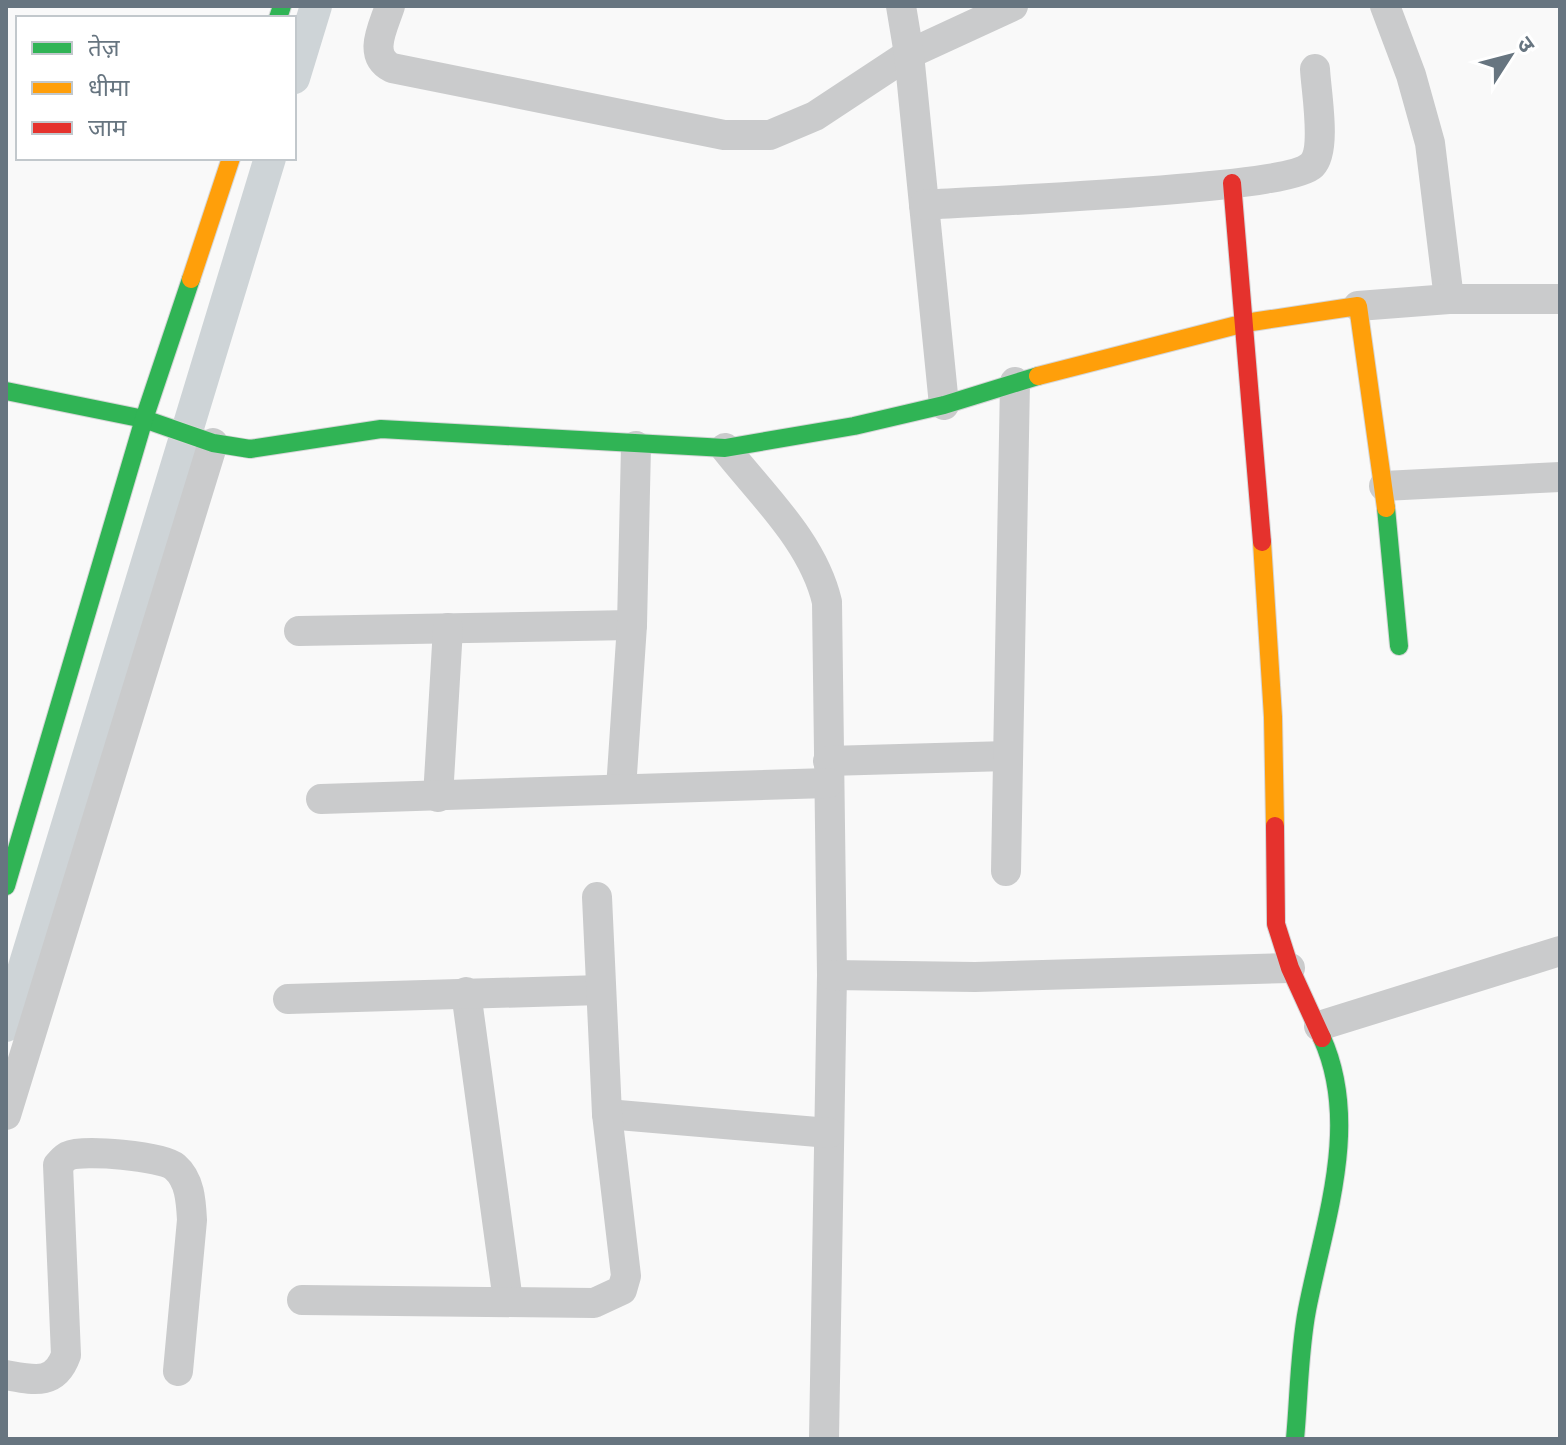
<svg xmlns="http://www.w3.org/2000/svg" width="1566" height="1445" font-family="Lato,'Noto Sans Devanagari',sans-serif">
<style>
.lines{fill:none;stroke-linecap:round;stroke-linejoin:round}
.canal{stroke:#ced4d7;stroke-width:32}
.fast-casing{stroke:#d5d6d7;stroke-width:20}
.slow-casing{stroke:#d5d6d7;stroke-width:20}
.jam-casing{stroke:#d5d6d7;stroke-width:20}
.street{stroke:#cacbcc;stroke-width:30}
.fast{stroke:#30b455;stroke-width:18}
.slow{stroke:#ff9f0a;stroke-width:18}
.jam{stroke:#e5322d;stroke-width:18}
</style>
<rect width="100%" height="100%" fill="#f9f9f9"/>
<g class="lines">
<!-- canal -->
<g class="canal">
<polyline points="294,78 316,6"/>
<polyline points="6,1026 270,158"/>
</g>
<defs>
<g id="fast">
<polyline points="278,18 282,6"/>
<polyline points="6,391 144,419 213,443 250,449 381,429 725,448 854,426 944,405 1038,376"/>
<polyline points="1386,508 1399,646"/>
<polyline points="6,886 144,419 191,279"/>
<path d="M1295 1439C1299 1397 1299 1352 1307 1310 1324 1222 1361 1125 1322 1038"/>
</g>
<g id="slow">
<polyline points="191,279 231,158"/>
<polyline points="1038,376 1245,323 1358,306 1386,508"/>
<polyline points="1262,542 1273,717 1275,826"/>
</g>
<g id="jam">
<polyline points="1232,183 1262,542"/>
<polyline points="1275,826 1276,924 1290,968 1322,1038"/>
</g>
</defs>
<!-- fast casing -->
<use href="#fast" class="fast-casing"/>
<!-- slow casing -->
<use href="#slow" class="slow-casing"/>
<!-- jam casing -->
<use href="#jam" class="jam-casing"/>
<!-- street -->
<g class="street">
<path d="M390 6C383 28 367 55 392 68L724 135H770L815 116 909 54 1013 6"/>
<polyline points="901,6 909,54 944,405"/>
<polyline points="1385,6 1411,75 1430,143 1449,299"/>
<path d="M924 205C978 201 1288 190 1312 165 1327 150 1316 91 1315 69"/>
<polyline points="1358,306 1449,299 1560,299"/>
<path d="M725 448C762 495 813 542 827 602L832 975 824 1439"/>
<polyline points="1384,486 1560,477"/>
<polyline points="299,631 632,625"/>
<polyline points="828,761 1008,756"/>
<polyline points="621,789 632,625 636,446"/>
<polyline points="438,797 448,628"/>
<polyline points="321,799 828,783"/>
<polyline points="1006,871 1015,382"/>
<polyline points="832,975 975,977 1290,968"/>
<polyline points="466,992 508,1301"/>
<polyline points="288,999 601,990"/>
<polyline points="1319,1026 1560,951"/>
<polyline points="607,1114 829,1133"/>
<polyline points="6,1115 213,443"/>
<polyline points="302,1300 594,1303 622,1290 626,1276 607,1114 597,897"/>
<path d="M6 1375C34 1380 55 1386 66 1355L58 1165C61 1162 64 1158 68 1156 83 1149 162 1156 175 1167 190 1180 191 1201 192 1220L178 1371"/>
</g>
<!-- fast -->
<use href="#fast" class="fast"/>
<!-- slow -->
<use href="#slow" class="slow"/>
<!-- jam -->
<use href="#jam" class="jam"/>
</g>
<!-- border -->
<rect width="1566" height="1445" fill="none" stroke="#677580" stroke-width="16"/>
<!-- legend -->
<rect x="16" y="16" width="280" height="144" fill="#ffffff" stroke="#c2c8cc" stroke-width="2"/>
<rect x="32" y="42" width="40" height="12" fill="#30b455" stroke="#c2c8cc" stroke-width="2"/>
<text x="88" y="56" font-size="24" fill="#677580">तेज़</text>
<rect x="32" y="82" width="40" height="12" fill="#ff9f0a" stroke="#c2c8cc" stroke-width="2"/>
<text x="88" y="96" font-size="24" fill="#677580">धीमा</text>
<rect x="32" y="122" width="40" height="12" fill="#e5322d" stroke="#c2c8cc" stroke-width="2"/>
<text x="88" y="136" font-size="24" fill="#677580">जाम</text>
<!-- north arrow -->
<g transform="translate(1510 56) rotate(54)" stroke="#ffffff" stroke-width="6" paint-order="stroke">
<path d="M0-6L14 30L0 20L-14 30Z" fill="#677580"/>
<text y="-12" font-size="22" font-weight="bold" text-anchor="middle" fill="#677580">उ</text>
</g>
</svg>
